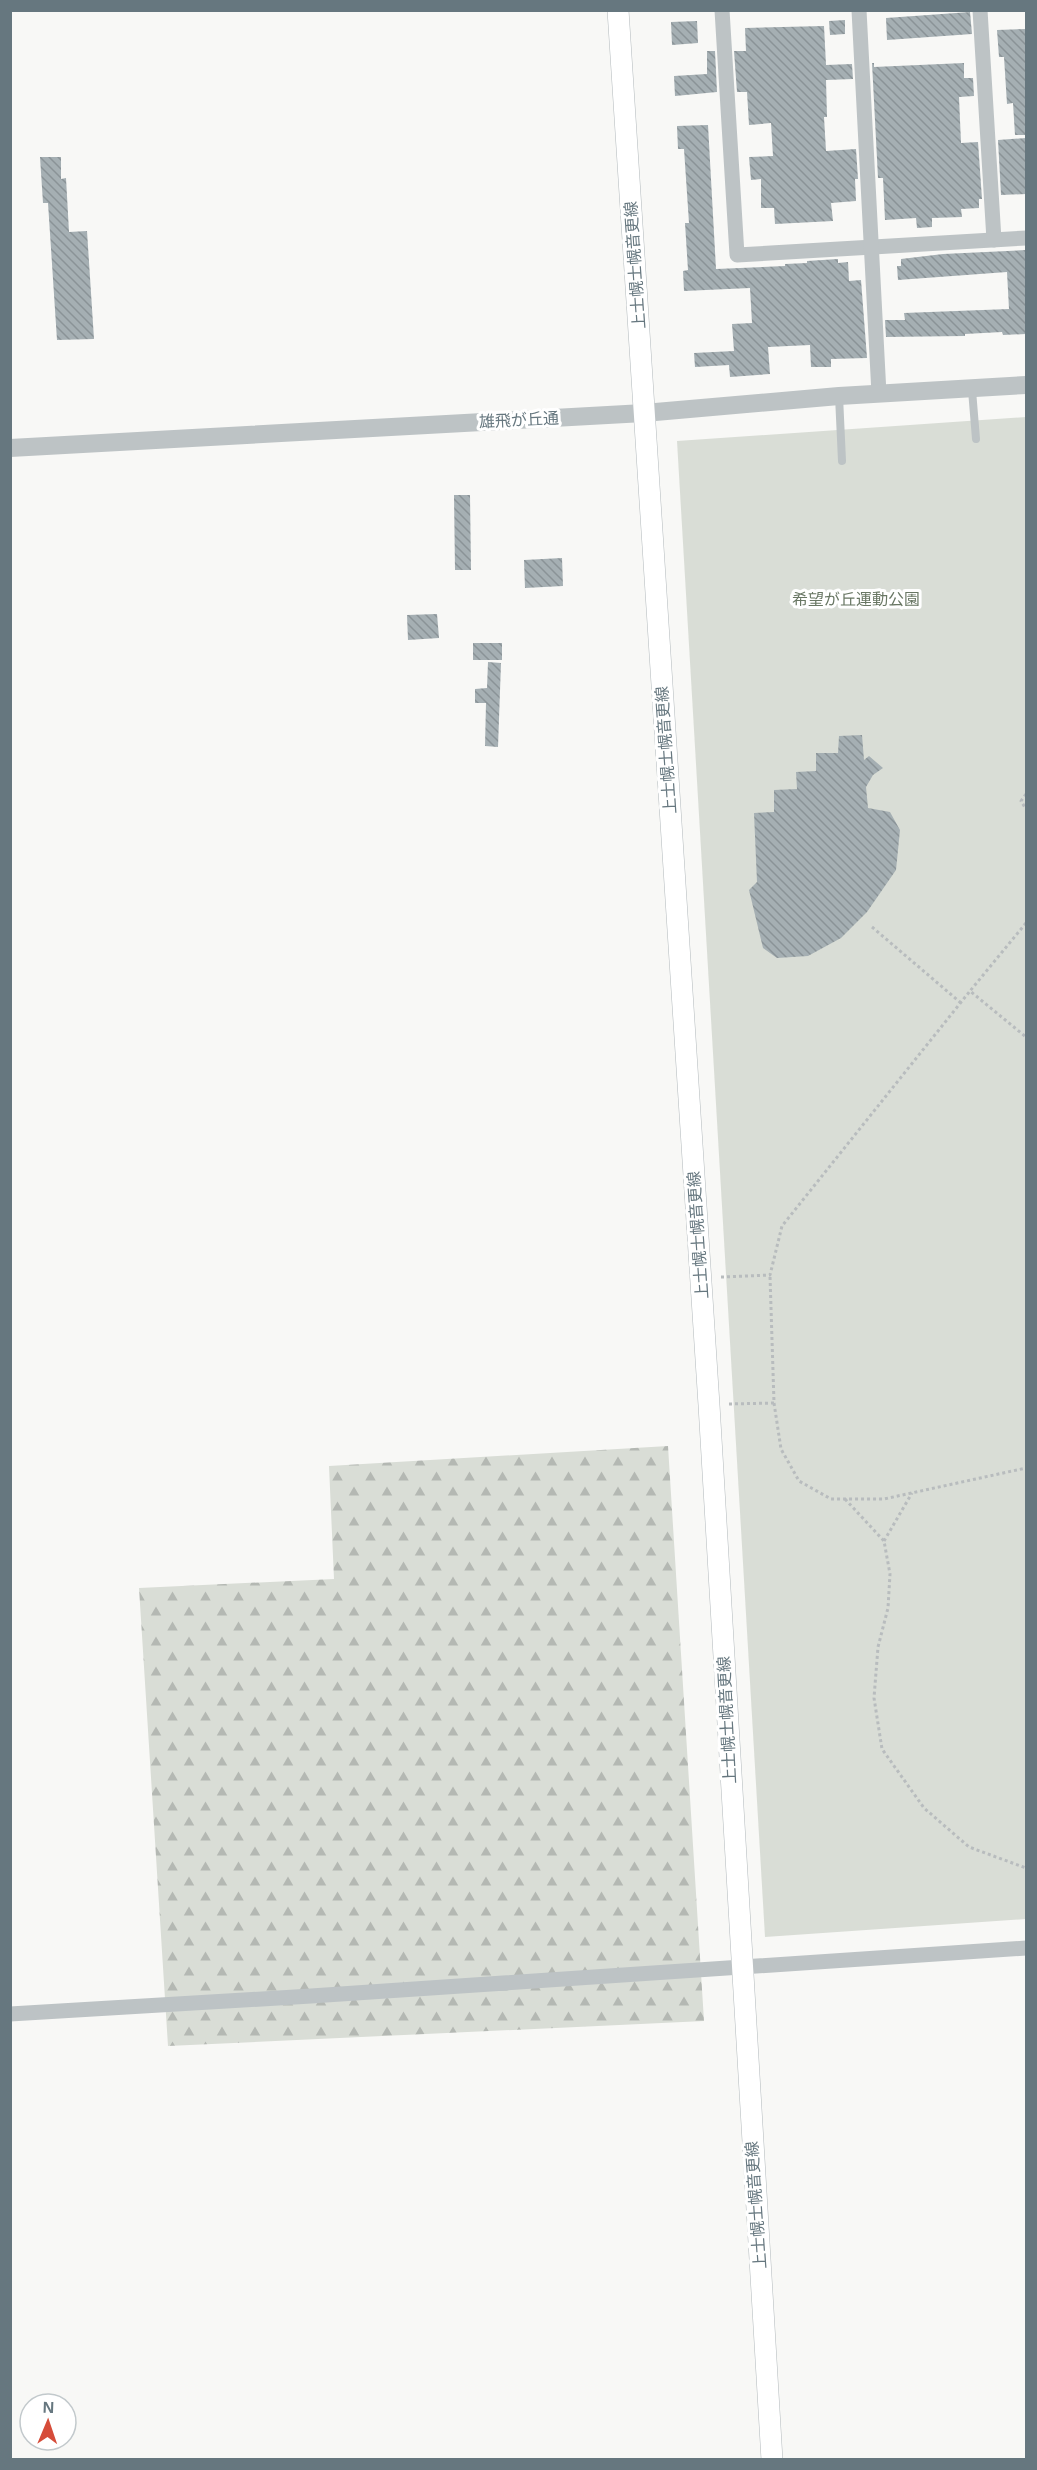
<svg xmlns="http://www.w3.org/2000/svg" width="1037" height="2470" font-family="Helvetica,'Noto Sans JP',sans-serif">
<style>
.forest{fill:url(#forest-firs)}
.park{fill:#d9ddd6}
.building{fill:url(#building-back-hatch)}
.lines{fill:none;stroke-linecap:round;stroke-linejoin:round}
.secondary-casing{stroke:#b2b9bc;stroke-width:22}
.path{stroke:#b8bcbe;stroke-width:3;stroke-dasharray:3 3;stroke-linecap:butt}
.service{stroke:#bdc3c5;stroke-width:8}
.minor{stroke:#bdc3c5;stroke-width:15}
.tertiary{stroke:#bdc3c5;stroke-width:18}
.secondary{stroke:#fff;stroke-width:21}
.labels{text-anchor:middle;dominant-baseline:central;stroke-width:6;stroke-linejoin:round;paint-order:stroke}
.street-label{font-size:16px;fill:#66777f;stroke:#fff}
.park-label{font-size:16px;fill:#697764;stroke:#fff}
</style>
<defs>
<pattern id="forest-firs" width="22" height="20" patternUnits="userSpaceOnUse" patternTransform="scale(1.5)"><rect width="22" height="20" fill="#d9ddd6"/><path d="M5 1l3.5 6h-7zM16 11l3.5 6h-7z" fill="#b4b8b3"/></pattern>
<pattern id="building-back-hatch" width="6" height="6" patternUnits="userSpaceOnUse" patternTransform="scale(1.5)"><rect width="6" height="6" fill="#a5afb3"/><path d="M-1 5l2 2M0 0l6 6M5-1l2 2" fill="none" stroke="#8a9397"/></pattern>
</defs>
<rect width="100%" height="100%" fill="#f8f8f6"/>
<!-- forest -->
<polygon class="forest" points="668,1446 704,2021 168,2046 139,1588 334,1579 329,1466"/>
<!-- park -->
<polygon class="park" points="1026,417 1026,1919 765,1937 677,441"/>
<!-- building -->
<g class="building">
<polygon points="970,12 972,34 887,40 886,18"/>
<polygon points="845,20 845,34 830,35 829,21"/>
<polygon points="697,21 698,43 672,45 671,22"/>
<polygon points="824,26 826,65 852,64 853,79 826,80 827,117 824,117 826,151 856,149 858,179 855,179 856,201 831,203 833,221 775,224 774,208 761,208 761,179 751,180 749,157 773,156 771,123 749,125 747,92 737,92 734,51 746,51 745,28"/>
<polygon points="1026,29 1026,135 1015,135 1013,103 1007,104 1004,57 999,57 997,30"/>
<polygon points="707,51 715,51 717,92 675,96 674,76 707,74"/>
<polygon points="872,63 874,63 874,67 964,63 964,78 973,78 974,96 959,97 961,143 978,142 982,199 979,199 979,208 961,209 962,217 932,218 932,227 917,228 916,218 885,220 883,178 878,178"/>
<polygon points="708,125 716,269 785,266 785,264 807,263 807,261 838,259 838,263 848,262 849,281 861,280 867,358 831,359 831,367 811,367 810,345 768,347 770,374 730,377 729,365 695,367 694,353 734,351 732,324 752,323 750,288 684,291 683,271 688,270 685,223 689,223 684,149 678,149 677,126"/>
<polygon points="1026,138 1026,194 1001,195 998,140"/>
<polygon points="40,157 61,157 61,179 66,178 69,232 87,231 94,339 57,340 48,203 43,203"/>
<polygon points="1026,250 1026,334 1003,335 1002,332 965,334 965,336 886,337 885,320 905,320 904,313 1009,309 1007,272 898,280 897,266 901,266 901,259 943,254"/>
<polygon points="454,495 470,495 471,570 455,570"/>
<polygon points="562,558 563,586 525,588 524,560"/>
<polygon points="437,614 439,638 408,640 407,615"/>
<rect x="473" y="643" width="29" height="17"/>
<polygon points="488,662 501,663 498,747 485,746 486,703 475,703 475,689 487,688"/>
<polygon points="862,735 864,760 869,756 883,768 873,775 866,787 868,808 890,812 900,830 896,870 867,912 841,938 808,956 777,958 763,948 749,890 757,882 754,813 774,812 774,790 797,789 796,772 816,771 816,753 838,753 839,736"/>
</g>
<g class="lines">
<defs>
<polyline id="secondary" points="618,10 709,1405 772,2460"/>
</defs>
<!-- secondary casing -->
<use href="#secondary" class="secondary-casing"/>
<!-- path -->
<g class="path">
<polyline points="1026,794 1021,801 1026,809"/>
<polyline points="1026,923 970,991 1026,1037"/>
<polyline points="872,927 961,1003"/>
<polyline points="721,1277 770,1275 782,1226 970,991"/>
<polyline points="774,1403 781,1449 799,1481 831,1499 884,1499 1026,1468"/>
<polyline points="729,1404 774,1403 770,1276"/>
<polyline points="845,1499 884,1541 890,1574 888,1608 878,1647 874,1698 882,1749 924,1808 969,1847 1026,1868"/>
<polyline points="884,1541 912,1493"/>
</g>
<!-- service -->
<g class="service">
<polyline points="972,390 976,439"/>
<polyline points="839,396 842,461"/>
</g>
<!-- minor -->
<g class="minor">
<polyline points="722,10 737,255 1026,238"/>
<polyline points="859,10 879,394"/>
<polyline points="980,10 994,240"/>
<polyline points="10,2014 311,1996 1026,1948"/>
</g>
<!-- tertiary -->
<polyline class="tertiary" points="10,448 644,413 839,396 1026,385"/>
<!-- secondary -->
<use href="#secondary" class="secondary"/>
</g>
<g class="labels">
<!-- street labels -->
<g class="street-label">
<text transform="translate(635 265) rotate(-94)">上士幌士幌音更線</text>
<text transform="translate(519 420) rotate(-3)">雄飛が丘通</text>
<text transform="translate(666 750) rotate(-94)">上士幌士幌音更線</text>
<text transform="translate(698 1235) rotate(-94)">上士幌士幌音更線</text>
<text transform="translate(727 1720) rotate(-93)">上士幌士幌音更線</text>
<text transform="translate(756 2205) rotate(-94)">上士幌士幌音更線</text>
</g>
<!-- park labels -->
<g class="park-label">
<text x="856" y="599">希望が丘運動公園</text>
</g>
</g>
<!-- border -->
<rect width="1037" height="2470" fill="none" stroke="#66777f" stroke-width="24"/>
<!-- north arrow -->
<g transform="translate(48 2422) rotate(2)"><circle r="28" fill="#ffffff" stroke="#c2c9cc" stroke-width="1.5"/>
<path d="M0-4.5L10 22L0 15L-10 22Z" fill="#d64c39"/>
<text y="-9" font-size="16" font-weight="bold" text-anchor="middle" fill="#66777f">N</text>
</g>
</svg>
